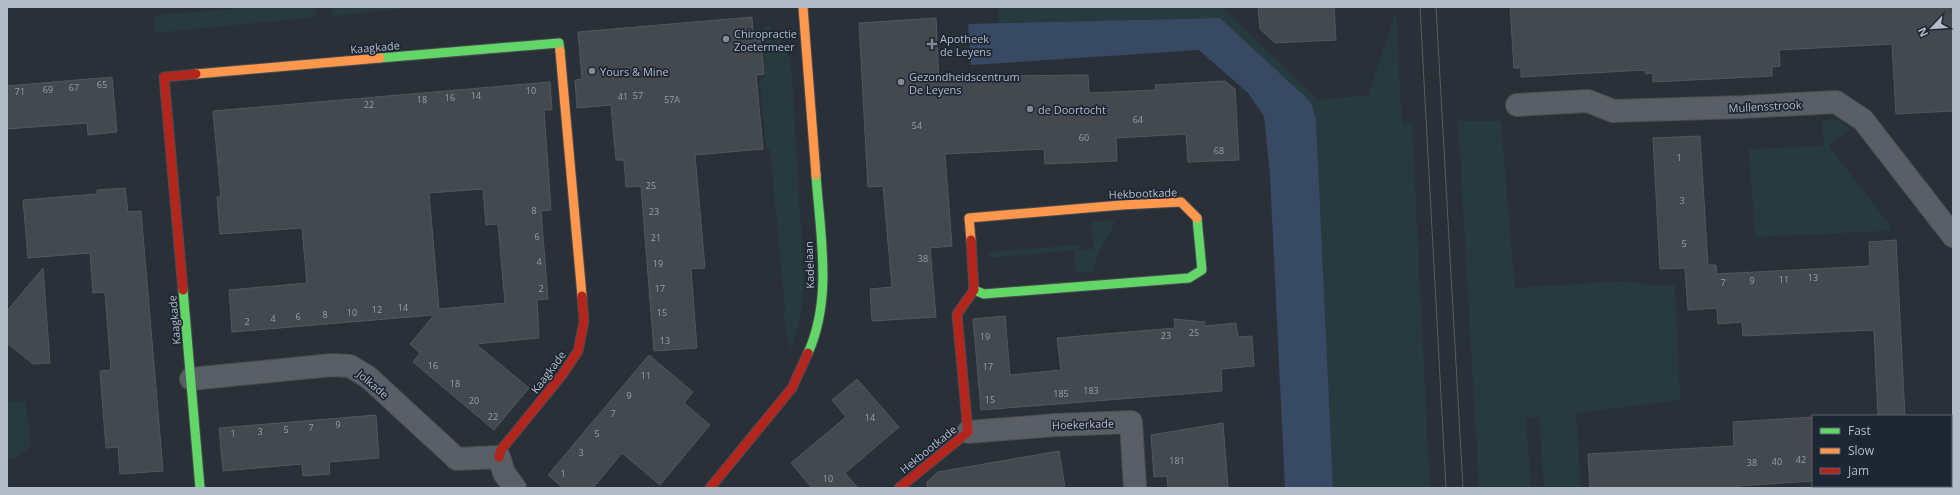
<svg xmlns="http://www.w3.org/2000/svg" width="1960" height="495" font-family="'Open Sans',sans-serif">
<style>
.green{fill:#273a3e}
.water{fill:#384963}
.building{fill:#444950;stroke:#52575f;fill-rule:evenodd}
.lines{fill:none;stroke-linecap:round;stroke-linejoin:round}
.street-casing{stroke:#484c53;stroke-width:24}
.fast-casing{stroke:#484c53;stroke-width:11}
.slow-casing{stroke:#484c53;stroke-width:11}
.jam-casing{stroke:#484c53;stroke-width:11}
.street{stroke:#5a5e66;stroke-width:22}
.fast{stroke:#63d668;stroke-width:9}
.slow{stroke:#ff974d;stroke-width:9}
.jam{stroke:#b3261e;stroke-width:9}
.tram{stroke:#595d64;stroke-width:1}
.poi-dot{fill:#848b96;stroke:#1d2633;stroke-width:1.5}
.labels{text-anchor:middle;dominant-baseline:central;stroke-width:3.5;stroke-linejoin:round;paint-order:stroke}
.number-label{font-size:9px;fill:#989fab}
.poi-label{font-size:11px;fill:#b4bcc9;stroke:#1d2633;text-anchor:start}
.street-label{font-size:11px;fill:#b4bcc9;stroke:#1d2633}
</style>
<rect width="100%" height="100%" fill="#2a3038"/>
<!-- green -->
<g class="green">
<polygon points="255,7 315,7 316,17 155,33 155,15"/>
<polygon points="331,7 420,7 332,16"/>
<polygon points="999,7 1222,7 1318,100 1368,95 1396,13 1402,124 1412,124 1430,488 1333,488 1316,119 1311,102 1220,18 999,23"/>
<polygon points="769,25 791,60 804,282 800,321 790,350 784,316 785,308 770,150 766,147 760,79 765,77 763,30"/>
<polygon points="1837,119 1844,123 1849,130 1829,146 1892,228 1885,231 1755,237 1749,149 1824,146 1822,120"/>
<polygon points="1458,121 1501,121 1515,288 1623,281 1653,285 1675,285 1680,400 1576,413 1581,488 1544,488 1539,417 1526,418 1531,488 1479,488"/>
<path d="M1115 220C1110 239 1095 251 1093 272L1076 273 1074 250 990 258 989 252 1078 245 1079 250 1093 249 1091 222Z"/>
<polygon points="7,401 26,402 31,446 16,458 7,458"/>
</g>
<!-- water -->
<polygon class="water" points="1220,18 1311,102 1316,119 1333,488 1285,488 1270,176 1264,116 1248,93 1199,50 971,65 968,24"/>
<!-- building -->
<g class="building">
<polygon points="1258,7 1334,7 1336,40 1275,43 1260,29"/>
<polygon points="1510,7 1953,7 1953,111 1896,114 1892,44 1779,50 1780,66 1772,67 1772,76 1653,82 1653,73 1646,74 1645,70 1521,77 1521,68 1514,68"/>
<polygon points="752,17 753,31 760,31 764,74 756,75 763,149 695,155 705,268 691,269 697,348 654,351 641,186 626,187 624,160 616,160 611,105 577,108 575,80 582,79 578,32"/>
<polygon points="936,18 939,82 999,79 1000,76 1088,75 1089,93 1156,90 1155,85 1225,81 1235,89 1239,160 1188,162 1186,134 1116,138 1117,161 1045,164 1044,149 945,154 952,246 930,248 936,317 872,321 870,289 892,287 883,186 868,187 859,23"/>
<polygon points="112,77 117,132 88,135 87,123 7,129 7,86"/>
<path d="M550 82 552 110H544L551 210 541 211 548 299 537 300 539 338 476 344 529 388 494 430 413 362 420 353 410 344 434 315 232 332 229 290 307 283 302 228 220 234 217 197H221L213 111ZM483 189 486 225 498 224 505 303 439 309 429 193Z"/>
<polygon points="1700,136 1708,265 1716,265 1717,274 1870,266 1869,242 1896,240 1905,416 1878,416 1874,330 1743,336 1742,322 1718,324 1717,308 1688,310 1685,268 1660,269 1653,138"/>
<polygon points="125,188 128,212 141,211 163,471 120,474 118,447 106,448 102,397 100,371 111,370 105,292 93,293 90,253 28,258 23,200 97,194 97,190"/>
<polygon points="43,268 50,363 33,364 7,343 7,311"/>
<polygon points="1005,316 1010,375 1061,370 1057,338 1175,328 1174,319 1205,322 1205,326 1236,323 1238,337 1252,336 1254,366 1221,369 1222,391 981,410 973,319"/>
<polygon points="649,355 693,392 684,403 710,425 660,485 622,453 593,488 563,488 548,475"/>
<polygon points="857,379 899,427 845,473 858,488 812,488 791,463 846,417 832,400"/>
<polygon points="376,415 379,458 329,462 330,474 303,476 302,464 223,471 219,428"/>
<polygon points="1813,417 1813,481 1738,486 1738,488 1590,488 1588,454 1734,446 1733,422"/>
<polygon points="1223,423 1228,488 1168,488 1167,476 1154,477 1151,435"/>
<polygon points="1059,451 1065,488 927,488 927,482 938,472"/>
</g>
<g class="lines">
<defs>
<g id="street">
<polyline points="1517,105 1588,101 1613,111 1743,107 1836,102 1863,120 1953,236"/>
<polyline points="191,379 332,365 350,366 368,377 457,459 499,457 504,473 515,488"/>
<polyline points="968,432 1056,425 1131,422 1135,488"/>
</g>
<g id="fast">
<polyline points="380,58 559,43 560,51"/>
<polyline points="183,290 200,488"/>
<polyline points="974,290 984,294 1189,278 1202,270 1197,218"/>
<path d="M808 353C833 298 820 234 816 175"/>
</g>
<g id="slow">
<polyline points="803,7 816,175"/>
<polyline points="560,51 582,296"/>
<polyline points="196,74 380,58"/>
<polyline points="971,240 969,218 1122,205 1181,202 1197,218"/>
</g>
<g id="jam">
<polyline points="183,290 164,77 196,74"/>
<polyline points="499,457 501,450 562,375 578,351 584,322 582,296"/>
<polyline points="710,488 792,388 808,353"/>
<polyline points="899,488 968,432 957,314 974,290 971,240"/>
</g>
</defs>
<!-- street casing -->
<use href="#street" class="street-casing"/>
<!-- fast casing -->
<use href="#fast" class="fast-casing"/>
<!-- slow casing -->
<use href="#slow" class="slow-casing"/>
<!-- jam casing -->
<use href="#jam" class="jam-casing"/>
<!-- street -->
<use href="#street" class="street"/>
<!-- fast -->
<use href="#fast" class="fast"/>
<!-- slow -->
<use href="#slow" class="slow"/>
<!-- jam -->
<use href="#jam" class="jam"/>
<!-- tram -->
<g class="tram">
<polyline points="1420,7 1446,488"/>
<polyline points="1436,7 1463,488"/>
</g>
</g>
<!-- markers -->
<g class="poi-dot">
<circle cx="726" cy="39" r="4"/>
<path d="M930 38h4v4h4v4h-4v4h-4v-4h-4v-4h4z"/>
<circle cx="592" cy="71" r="4"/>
<circle cx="901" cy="82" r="4"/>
<circle cx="1030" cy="109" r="4"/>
</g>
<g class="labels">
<!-- number labels -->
<g class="number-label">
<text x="102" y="84">65</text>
<text x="74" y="87">67</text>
<text x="48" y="89">69</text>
<text x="531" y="90">10</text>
<text x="20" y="91">71</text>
<text x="476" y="95">14</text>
<text x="638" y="95">57</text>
<text x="623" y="96">41</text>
<text x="450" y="97">16</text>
<text x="422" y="99">18</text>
<text x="672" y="99">57A</text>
<text x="369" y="104">22</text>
<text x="1138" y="119">64</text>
<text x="917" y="125">54</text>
<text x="1084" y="137">60</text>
<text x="1219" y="150">68</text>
<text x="1679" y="157">1</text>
<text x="651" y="185">25</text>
<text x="1682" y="200">3</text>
<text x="534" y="210">8</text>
<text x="654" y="211">23</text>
<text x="537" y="236">6</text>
<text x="656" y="237">21</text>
<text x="1684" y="243">5</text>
<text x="923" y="258">38</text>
<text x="539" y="261">4</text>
<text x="658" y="263">19</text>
<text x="1813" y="277">13</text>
<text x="1784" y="279">11</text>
<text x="1752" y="280">9</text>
<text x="1723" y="282">7</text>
<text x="541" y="288">2</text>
<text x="660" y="288">17</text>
<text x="403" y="307">14</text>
<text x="377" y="309">12</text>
<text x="352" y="312">10</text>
<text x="662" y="312">15</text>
<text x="325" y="314">8</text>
<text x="298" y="316">6</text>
<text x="273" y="318">4</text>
<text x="247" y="321">2</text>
<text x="1194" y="332">25</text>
<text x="1166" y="335">23</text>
<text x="985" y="336">19</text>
<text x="665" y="340">13</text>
<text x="433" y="365">16</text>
<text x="988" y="366">17</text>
<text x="646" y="375">11</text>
<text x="455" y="383">18</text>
<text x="1091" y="390">183</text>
<text x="1061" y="393">185</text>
<text x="629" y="395">9</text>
<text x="990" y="399">15</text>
<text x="474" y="400">20</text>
<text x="613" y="413">7</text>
<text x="493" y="416">22</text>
<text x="870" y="417">14</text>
<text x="338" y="424">9</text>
<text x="311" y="427">7</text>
<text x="286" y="429">5</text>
<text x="260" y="431">3</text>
<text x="233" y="433">1</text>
<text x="597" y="433">5</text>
<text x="581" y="452">3</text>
<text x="1801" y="459">42</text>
<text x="1177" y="460">181</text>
<text x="1777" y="461">40</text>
<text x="1752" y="462">38</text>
<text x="563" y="473">1</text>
<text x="828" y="478">10</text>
</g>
<!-- poi labels -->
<g class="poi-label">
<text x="734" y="33">Chiropractie<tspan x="734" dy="13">Zoetermeer</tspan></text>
<text x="940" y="38">Apotheek<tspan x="940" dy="13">de Leyens</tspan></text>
<text x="600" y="71">Yours &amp; Mine</text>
<text x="909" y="76">Gezondheidscentrum<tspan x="909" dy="13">De Leyens</tspan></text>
<text x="1038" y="109">de Doortocht</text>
</g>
<!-- street labels -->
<g class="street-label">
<text transform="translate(375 47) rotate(-5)">Kaagkade</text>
<text transform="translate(1765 106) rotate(-3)">Mullensstrook</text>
<text transform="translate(1143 193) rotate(-2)">Hekbootkade</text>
<text transform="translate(809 265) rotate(-92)">Kadelaan</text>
<text transform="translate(174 320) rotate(-95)">Kaagkade</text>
<text transform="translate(548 372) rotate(-53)">Kaagkade</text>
<text transform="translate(373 384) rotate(40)">Jolkade</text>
<text transform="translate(1083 424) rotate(-2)">Hoekerkade</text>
<text transform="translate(928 449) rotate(-39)">Hekbootkade</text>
</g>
</g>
<!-- border -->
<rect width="1960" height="495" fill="none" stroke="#b4bcc9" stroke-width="16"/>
<!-- legend -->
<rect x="1812" y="415" width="140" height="72" fill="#1d2633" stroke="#59626f"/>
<rect x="1820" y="428" width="20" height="6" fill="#63d668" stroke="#59626f"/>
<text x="1848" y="435" font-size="12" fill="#b4bcc9">Fast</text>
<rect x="1820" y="448" width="20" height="6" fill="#ff974d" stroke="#59626f"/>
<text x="1848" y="455" font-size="12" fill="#b4bcc9">Slow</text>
<rect x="1820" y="468" width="20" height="6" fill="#b3261e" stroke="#59626f"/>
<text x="1848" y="475" font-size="12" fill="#b4bcc9">Jam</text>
<!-- north arrow -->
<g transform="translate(1932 28) rotate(245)" stroke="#1d2633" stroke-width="3" paint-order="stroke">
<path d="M0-3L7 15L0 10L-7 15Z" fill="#b4bcc9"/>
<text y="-6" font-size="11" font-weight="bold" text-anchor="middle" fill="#b4bcc9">N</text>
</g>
</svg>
